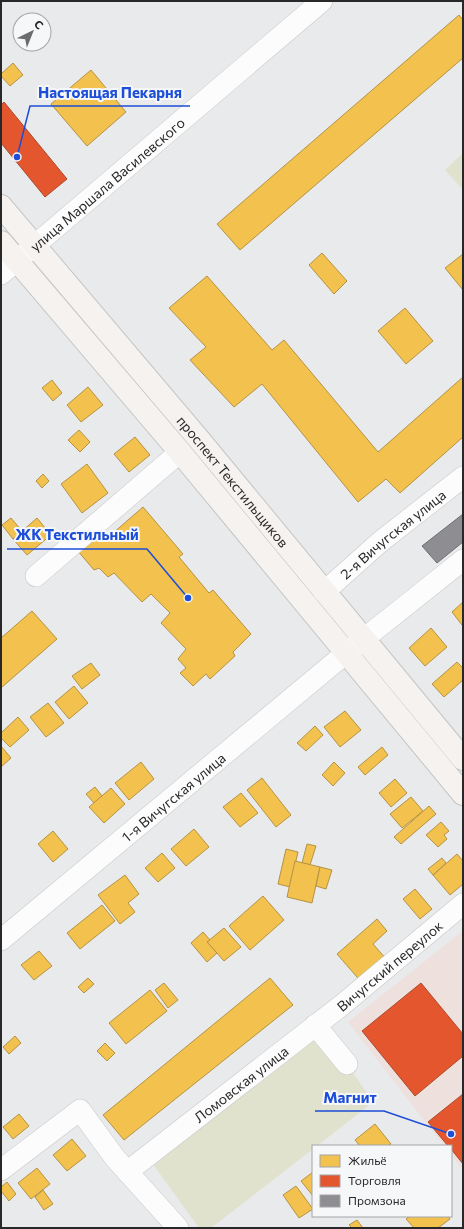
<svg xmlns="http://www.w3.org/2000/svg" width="464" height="1229" font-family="Commissioner,sans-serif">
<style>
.commercial{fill:#eee1dd}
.green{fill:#e0e2ce}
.homes{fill:#f2c14e;stroke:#b59343}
.shops{fill:#e4572e;stroke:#ac492c}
.industry{fill:#8d8d92;stroke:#6f6f72}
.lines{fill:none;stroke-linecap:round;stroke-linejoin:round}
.minor-casing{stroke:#c7c8c9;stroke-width:22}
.major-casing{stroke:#c4c5c5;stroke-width:24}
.minor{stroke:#fcfcfc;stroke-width:21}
.major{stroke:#f5f2f0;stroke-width:22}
.labels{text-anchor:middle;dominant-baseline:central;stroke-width:4;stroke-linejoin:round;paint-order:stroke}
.street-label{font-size:14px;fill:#282829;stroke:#f5f7f9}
.leader{fill:none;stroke:#1d4ed8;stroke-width:1.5}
.callout-dot{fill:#1d4ed8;stroke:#f5f7f9;stroke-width:1.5}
.callout-label{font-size:15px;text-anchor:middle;font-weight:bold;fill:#1d4ed8;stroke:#f5f7f9;stroke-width:4;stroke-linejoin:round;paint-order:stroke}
</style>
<rect width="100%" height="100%" fill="#e9eaeb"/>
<!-- commercial -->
<polygon class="commercial" points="463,931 463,1170 451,1155 451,1146 444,1146 348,1022"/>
<!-- green -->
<g class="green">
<polygon points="463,153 463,190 445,170"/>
<polygon points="315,1025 347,1064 373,1102 317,1146 313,1146 313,1149 211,1228 199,1228 147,1156"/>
</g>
<!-- homes -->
<g class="homes">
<polygon points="459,15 463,20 463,58 240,250 217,224"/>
<polygon points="13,63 23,75 10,86 1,76 1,74"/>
<polygon points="91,70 126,112 87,146 51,104"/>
<polygon points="322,253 347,281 334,294 309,265"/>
<polygon points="463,254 463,290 445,268"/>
<polygon points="207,276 272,350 284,340 378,452 463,377 463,437 400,493 386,479 358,502 262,384 234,407 190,360 206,347 169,308"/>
<polygon points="405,308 433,341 406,364 378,331"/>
<polygon points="52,380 62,393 53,401 42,388"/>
<polygon points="88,387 103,405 81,422 67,405"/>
<polygon points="79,430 90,442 80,452 68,440"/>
<polygon points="135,437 150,455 129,472 114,454"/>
<polygon points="87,464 108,493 82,513 61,484"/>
<polygon points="43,474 49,481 42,488 36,481"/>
<polygon points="143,507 183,554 179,557 209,593 213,590 251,634 233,652 235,656 210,679 206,674 193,686 180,673 186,668 178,659 186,649 161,623 170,613 151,594 142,602 114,573 108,577 99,568 94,570 77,550 98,532 105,540"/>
<polygon points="11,518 22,531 13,539 2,525"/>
<polygon points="37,518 51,535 27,555 13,539"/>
<polygon points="463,602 463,624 462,625 452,612"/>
<polygon points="32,611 57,639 1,688 1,638"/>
<polygon points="431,628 447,647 425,666 409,648"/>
<polygon points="457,662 463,668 463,680 444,697 432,684"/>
<polygon points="91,663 100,675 82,689 72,676"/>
<polygon points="74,686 88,703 69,719 55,702"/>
<polygon points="48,703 64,723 46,737 30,717"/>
<polygon points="345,711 361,730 340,747 324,727"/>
<polygon points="18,717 29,730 10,747 1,738 1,733"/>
<polygon points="315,726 323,735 306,751 297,743"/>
<polygon points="1,746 11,758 1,767"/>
<polygon points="382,747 388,755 365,775 358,767"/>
<polygon points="141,762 154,779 129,800 115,783"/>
<polygon points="334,762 345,773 333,786 322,775"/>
<polygon points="262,778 291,815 276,827 247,790"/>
<polygon points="395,779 407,793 391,807 379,793"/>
<polygon points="95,787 102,796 94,803 86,794"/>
<polygon points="111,788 125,804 104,823 89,807"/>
<polygon points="241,793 258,813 240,827 223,807"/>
<polygon points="411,797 423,811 402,828 390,814"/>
<polygon points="429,806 436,814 401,844 394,837"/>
<polygon points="441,822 449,831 444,835 447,839 438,847 426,835"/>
<polygon points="194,829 209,847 186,866 171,849"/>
<polygon points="53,831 68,849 53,862 38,844"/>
<polygon points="307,844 316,846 310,865 302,863"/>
<polygon points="286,849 298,852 290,887 278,884"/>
<polygon points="162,853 175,868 158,882 145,868"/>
<polygon points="457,854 463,861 463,884 450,895 433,875"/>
<polygon points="442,858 446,863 433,875 428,869"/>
<polygon points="295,861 320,867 312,903 287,897"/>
<polygon points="320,867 332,870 326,889 316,886"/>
<polygon points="125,875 139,894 128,903 135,912 120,924 98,895"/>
<polygon points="415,889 432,909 420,919 403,899"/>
<polygon points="263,896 284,920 250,950 229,926"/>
<polygon points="102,905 115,921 80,949 67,933"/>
<polygon points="377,919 387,931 373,944 388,961 363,984 337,954"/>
<polygon points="224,928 241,947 224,961 207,942"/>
<polygon points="203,932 210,940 207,942 217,953 207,962 191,943"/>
<polygon points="39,951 52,966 34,980 21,965"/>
<polygon points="88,978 94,984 84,993 78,987"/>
<polygon points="270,978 293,1005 124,1140 103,1115"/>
<polygon points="164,983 178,1000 168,1008 155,990"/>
<polygon points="150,990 167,1011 126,1044 109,1023"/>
<polygon points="15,1036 21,1043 9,1054 3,1047"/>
<polygon points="105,1043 115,1053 107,1061 97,1051"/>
<polygon points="19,1114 29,1126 13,1139 3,1127"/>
<polygon points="375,1124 391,1144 388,1146 360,1146 355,1140"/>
<polygon points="72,1139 86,1156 67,1171 53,1155"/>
<polygon points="37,1168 50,1184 31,1199 18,1183"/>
<polygon points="313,1172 313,1196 301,1181"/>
<polygon points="7,1182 16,1194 9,1201 1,1191 1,1187"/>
<polygon points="296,1186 313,1209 299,1218 283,1195"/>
<polygon points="43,1190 53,1204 44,1210 35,1197"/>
<polygon points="410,1216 448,1216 450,1219 438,1228 414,1228 406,1219"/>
<polygon points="357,1220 363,1228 352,1228 349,1225"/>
</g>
<!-- shops -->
<g class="shops">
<polygon points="4,102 67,179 45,197 1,143 1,105"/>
<polygon points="421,983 463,1034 463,1056 415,1096 362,1031"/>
<polygon points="463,1094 463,1164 451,1149 451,1146 448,1146 428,1122"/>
</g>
<!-- industry -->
<polygon class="industry" points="463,514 463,542 437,563 422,546"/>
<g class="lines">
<defs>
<g id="minor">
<path id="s1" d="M1 274 322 1"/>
<polyline points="36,576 180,452"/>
<path id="s2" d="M324 592 380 542 463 477"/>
<path id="s3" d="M1 940 346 653 463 560"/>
<polyline points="315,1025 347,1064"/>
<polyline points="1,1170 80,1110 115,1158 178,1228"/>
<path id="s4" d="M127 1172 342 1005 463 904"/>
</g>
<g id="major">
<path id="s5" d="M1 206 197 437 463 759"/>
<polyline points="1,242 180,452 463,794"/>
</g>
</defs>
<!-- minor casing -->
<use href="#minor" class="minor-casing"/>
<!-- major casing -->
<use href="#major" class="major-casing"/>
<!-- minor -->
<use href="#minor" class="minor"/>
<!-- major -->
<use href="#major" class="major"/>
</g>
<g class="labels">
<!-- street labels -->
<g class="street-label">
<text stroke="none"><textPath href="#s1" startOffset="139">улица Маршала Василевского</textPath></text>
<text stroke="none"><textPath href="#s5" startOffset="360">проспект Текстильщиков</textPath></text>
<text stroke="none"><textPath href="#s2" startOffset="90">2-я Вичугская улица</textPath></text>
<text stroke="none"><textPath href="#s3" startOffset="224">1-я Вичугская улица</textPath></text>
<text stroke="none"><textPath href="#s4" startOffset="334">Вичугский переулок</textPath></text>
<text stroke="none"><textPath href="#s4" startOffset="144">Ломовская улица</textPath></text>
</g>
</g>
<!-- callouts -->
<path class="leader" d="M17 157L30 106H190M188 598L147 549H7M451 1134L384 1111H315"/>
<g class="callout-dot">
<circle cx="17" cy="157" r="4"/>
<circle cx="188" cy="598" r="4"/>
<circle cx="451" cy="1134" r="4"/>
</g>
<g class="callout-label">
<text x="110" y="98">Настоящая Пекарня</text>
<text x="77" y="540">ЖК Текстильный</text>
<text x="350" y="1103">Магнит</text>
</g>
<!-- border -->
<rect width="464" height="1229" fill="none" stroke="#282829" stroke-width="4"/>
<!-- legend -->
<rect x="312" y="1145" width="140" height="72" fill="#f5f7f9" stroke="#a3a4a6"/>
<rect x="320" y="1155" width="20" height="12" fill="#f2c14e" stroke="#a3a4a6"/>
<text x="348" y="1165" font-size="12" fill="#282829">Жильё</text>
<rect x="320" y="1175" width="20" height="12" fill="#e4572e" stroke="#a3a4a6"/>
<text x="348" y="1185" font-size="12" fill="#282829">Торговля</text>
<rect x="320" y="1195" width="20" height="12" fill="#8d8d92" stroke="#a3a4a6"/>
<text x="348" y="1205" font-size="12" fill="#282829">Промзона</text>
<!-- north arrow -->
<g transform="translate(32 32) rotate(43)"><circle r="19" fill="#f5f7f9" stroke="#a3a4a6"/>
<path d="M0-3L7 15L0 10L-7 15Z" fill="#6c6c6d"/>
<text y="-6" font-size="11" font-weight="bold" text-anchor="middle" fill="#282829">С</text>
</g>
</svg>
